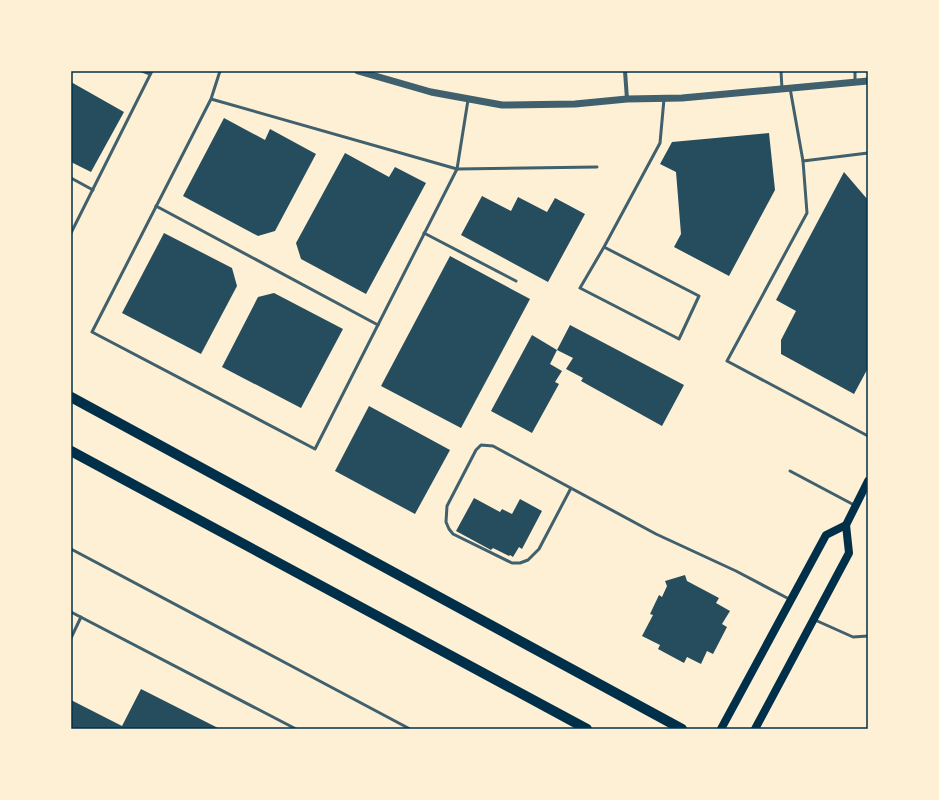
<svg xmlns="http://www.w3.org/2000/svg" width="939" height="800" font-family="'Varela Round',sans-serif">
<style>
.building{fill:#264d5e}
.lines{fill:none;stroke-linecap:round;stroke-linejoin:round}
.service{stroke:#3f606c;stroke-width:3}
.minor{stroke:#3f606c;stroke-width:4}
.tertiary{stroke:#3f606c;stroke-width:7}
.secondary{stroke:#003049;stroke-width:8}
.primary{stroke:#003049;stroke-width:10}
.neatline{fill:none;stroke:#003049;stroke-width:1.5}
</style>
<rect width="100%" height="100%" fill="#fdf0d5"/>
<!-- building -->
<g class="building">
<polygon points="71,82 124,112 91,172 71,162"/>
<polygon points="224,118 265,140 270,129 316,154 275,231 258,236 183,196"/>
<polygon points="769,133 775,190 729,276 674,247 681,234 676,172 660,164 672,142"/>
<polygon points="345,153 389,177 395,167 426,183 366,294 301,259 296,243"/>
<polygon points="844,172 868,200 868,368 854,394 781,354 781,340 796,311 776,300"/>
<polygon points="482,196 511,211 518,197 547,212 555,198 585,214 548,282 461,235"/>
<polygon points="164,233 232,268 237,286 201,354 122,313"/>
<polygon points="450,256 530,299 461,428 381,386"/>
<polygon points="274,293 343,329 301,408 222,367 258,297"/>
<polygon points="570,325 684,385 662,426 581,381 583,378 566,369 573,358 557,350"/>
<polygon points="532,335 557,350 550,364 562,371 555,382 559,384 532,433 491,411"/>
<polygon points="369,406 450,450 415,514 335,471"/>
<polygon points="474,498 500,512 502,509 512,514 520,499 542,511 522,549 519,547 513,557 510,555 509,556 493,548 491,550 456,531"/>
<polygon points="685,575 687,581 719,598 716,603 730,611 722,624 727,627 713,654 707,651 701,664 687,657 684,663 658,649 660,645 642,636 653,615 650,614 659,595 662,597 667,586 665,581"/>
<polygon points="141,689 220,729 71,729 71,700 122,726"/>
</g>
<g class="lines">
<!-- service -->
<g class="service">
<polyline points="142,71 150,74"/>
<polyline points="781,71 782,89"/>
<polyline points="855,71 855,81"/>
<polyline points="790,88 803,161 868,153"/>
<polyline points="211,99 92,332 315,449 457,169 211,99 220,71"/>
<polyline points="468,100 457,169 597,167"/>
<polyline points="803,161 807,213 727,361 868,436"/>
<polyline points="71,178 93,190"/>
<polyline points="156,206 378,325"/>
<polyline points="71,233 152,71"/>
<polyline points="424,233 516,281"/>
<polyline points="604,247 580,288 679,339 699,296 604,247 660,143 664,99"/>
<polyline points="790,471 856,506"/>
<polyline points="571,488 539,549 528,560 520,563 512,563 453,534 449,529 446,522 447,506 476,450 481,445 493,446 656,534 736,571 791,600"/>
<polyline points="71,549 410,729"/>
<polyline points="71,612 296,729"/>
<polyline points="815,620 853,637 868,636"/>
<polyline points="71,638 81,617"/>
</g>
<!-- minor -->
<polyline class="minor" points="625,71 627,99"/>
<!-- tertiary -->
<polyline class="tertiary" points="358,71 431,92 502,105 575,104 627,99 682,98 868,81"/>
<!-- secondary -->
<g class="secondary">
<polyline points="721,729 826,535 846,525"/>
<polyline points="755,729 849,553 846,525 868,481"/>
</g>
<!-- primary -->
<g class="primary">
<polyline points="71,397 682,729"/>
<polyline points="71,451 587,729"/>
</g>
</g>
<!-- border -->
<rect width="939" height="800" fill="none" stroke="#fdf0d5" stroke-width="144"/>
<rect x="72" y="72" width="795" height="656" class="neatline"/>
</svg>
